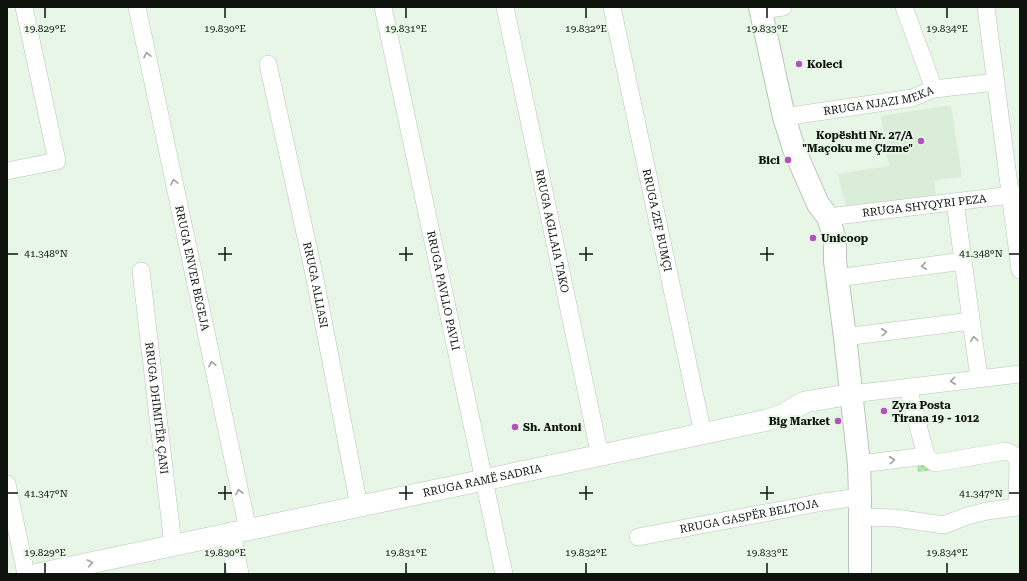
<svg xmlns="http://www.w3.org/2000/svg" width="1027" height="581" font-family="'Roboto Serif',serif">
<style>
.built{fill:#d9edd8}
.park{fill:url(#park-dots)}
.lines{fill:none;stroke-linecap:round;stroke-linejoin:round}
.minor-casing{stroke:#b8c5b7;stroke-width:18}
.tertiary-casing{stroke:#b8c5b7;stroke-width:22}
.secondary-casing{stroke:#b8c5b7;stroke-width:24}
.minor{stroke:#fff;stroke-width:17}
.tertiary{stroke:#fff;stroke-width:21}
.secondary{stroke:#fff;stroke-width:22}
.oneway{stroke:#9fa19f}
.ticks{fill:none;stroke:#0e130e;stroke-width:1.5}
.poi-dot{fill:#b253bb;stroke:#e8f6e7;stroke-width:1.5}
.labels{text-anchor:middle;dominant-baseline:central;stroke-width:4;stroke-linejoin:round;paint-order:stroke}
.poi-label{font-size:11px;font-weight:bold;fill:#0e130e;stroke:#e8f6e7;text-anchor:start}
.street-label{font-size:11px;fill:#0e130e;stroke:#e8f6e7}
.ticks-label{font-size:10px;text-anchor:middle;fill:#0e130e;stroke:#e8f6e7;stroke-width:4;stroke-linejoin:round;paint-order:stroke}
</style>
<defs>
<pattern id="park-dots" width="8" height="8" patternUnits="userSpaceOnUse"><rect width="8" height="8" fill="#aee6ad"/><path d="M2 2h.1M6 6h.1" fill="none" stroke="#94c494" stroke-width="1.8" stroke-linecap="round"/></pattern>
</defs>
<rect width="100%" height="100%" fill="#e8f6e7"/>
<!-- built -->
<polygon class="built" points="951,105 962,177 934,180 936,195 846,206 838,174 889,166 881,116"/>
<!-- park -->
<polygon class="park" points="916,459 937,470 918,472"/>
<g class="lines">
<defs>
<g id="minor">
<path id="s1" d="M137 7 248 530"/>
<path id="s2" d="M383 7 504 574"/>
<path id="s3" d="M505 7 600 456"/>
<path id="s4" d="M612 7 703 434"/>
<polyline points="904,7 934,89"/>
<polyline points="986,7 1020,270"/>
<polyline points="761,10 783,7"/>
<path id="s5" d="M268 64 314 274 359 506"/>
<path id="s6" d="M784 117 912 98 934 89 996 82"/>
<polyline points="7,171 57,161 24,7"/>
<polyline points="955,202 979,378"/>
<path id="s7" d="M828 217 1020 194"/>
<path id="s8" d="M141 271 173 545"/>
<polyline points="837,278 963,261"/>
<polyline points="845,337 971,321"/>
<polyline points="908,387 926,456"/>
<polyline points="852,394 1020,374"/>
<polyline points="859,464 926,456 935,463 1006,451 1013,454 1018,460 1017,507 987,511 967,516 944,525 895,518 861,517"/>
<polyline points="7,484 26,574"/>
<path id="s9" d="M638 537 823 502 860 497"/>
</g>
<g id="tertiary">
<polyline points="230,533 238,574"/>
<path id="s10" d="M38 574 768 420 782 415 805 402 852 394"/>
</g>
<polyline id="secondary" points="760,7 784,117 794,149 818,204 828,217 835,240 835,261 845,337 859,464 860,497 860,574"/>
</defs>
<!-- minor casing -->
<use href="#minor" class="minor-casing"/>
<!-- tertiary casing -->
<use href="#tertiary" class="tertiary-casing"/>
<!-- secondary casing -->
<use href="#secondary" class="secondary-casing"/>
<!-- minor -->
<use href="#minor" class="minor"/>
<!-- tertiary -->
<use href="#tertiary" class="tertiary"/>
<!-- secondary -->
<use href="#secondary" class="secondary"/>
</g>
<!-- one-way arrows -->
<defs><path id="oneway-chevron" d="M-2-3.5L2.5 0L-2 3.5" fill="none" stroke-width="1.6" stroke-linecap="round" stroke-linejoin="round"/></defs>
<g class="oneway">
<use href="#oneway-chevron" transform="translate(147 55) rotate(-102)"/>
<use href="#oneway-chevron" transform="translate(174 182) rotate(-102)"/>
<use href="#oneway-chevron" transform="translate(924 266) rotate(172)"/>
<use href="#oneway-chevron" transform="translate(884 332) rotate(-7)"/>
<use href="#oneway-chevron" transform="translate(974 339) rotate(-98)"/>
<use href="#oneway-chevron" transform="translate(212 364) rotate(-102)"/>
<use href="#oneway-chevron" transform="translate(953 381) rotate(173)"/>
<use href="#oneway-chevron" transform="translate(892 460) rotate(-7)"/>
<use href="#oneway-chevron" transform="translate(239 492) rotate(-102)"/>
<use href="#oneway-chevron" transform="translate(90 563) rotate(-12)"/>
</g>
<!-- ticks -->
<path class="ticks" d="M45 8V18M225 8V18M406 8V18M586 8V18M767 8V18M947 8V18M225 247V261M406 247V261M586 247V261M767 247V261M8 254H18M218 254H232M399 254H413M579 254H593M760 254H774M1009 254H1019M225 486V500M406 486V500M586 486V500M767 486V500M8 493H18M218 493H232M399 493H413M579 493H593M760 493H774M1009 493H1019M45 563V573M225 563V573M406 563V573M586 563V573M767 563V573M947 563V573"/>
<!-- markers -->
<g class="poi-dot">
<circle cx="799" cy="64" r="4"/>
<circle cx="921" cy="141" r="4"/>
<circle cx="788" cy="160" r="4"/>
<circle cx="813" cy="238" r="4"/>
<circle cx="884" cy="411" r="4"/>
<circle cx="838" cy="421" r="4"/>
<circle cx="515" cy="427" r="4"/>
</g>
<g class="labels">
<!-- poi labels -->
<g class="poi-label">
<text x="807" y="64">Koleci</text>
<text x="913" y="135" text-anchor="end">Kopështi Nr. 27/A<tspan x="913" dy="13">"Maçoku me Çizme"</tspan></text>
<text x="780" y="160" text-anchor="end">Bici</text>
<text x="821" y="238">Unicoop</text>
<text x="892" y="405">Zyra Posta<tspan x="892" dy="13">Tirana 19 - 1012</tspan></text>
<text x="830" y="421" text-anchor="end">Big Market</text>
<text x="523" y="427">Sh. Antoni</text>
</g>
<!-- street labels -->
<g class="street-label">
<text stroke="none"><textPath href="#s6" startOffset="96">RRUGA NJAZI MEKA</textPath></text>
<text stroke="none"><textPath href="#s7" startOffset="97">RRUGA SHYQYRI PEZA</textPath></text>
<text stroke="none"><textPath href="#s4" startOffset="218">RRUGA ZEF BUMÇI</textPath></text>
<text stroke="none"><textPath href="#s3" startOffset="229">RRUGA AGLLAIA TAKO</textPath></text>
<text stroke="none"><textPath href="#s1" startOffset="267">RRUGA ENVER BEGEJA</textPath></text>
<text stroke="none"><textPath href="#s5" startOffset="226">RRUGA ALLIASI</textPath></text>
<text stroke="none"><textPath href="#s2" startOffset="290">RRUGA PAVLLO PAVLI</textPath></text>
<text stroke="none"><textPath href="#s8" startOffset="138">RRUGA DHIMITËR ÇANI</textPath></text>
<text stroke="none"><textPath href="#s10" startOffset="454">RRUGA RAMË SADRIA</textPath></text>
<text stroke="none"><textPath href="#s9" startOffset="113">RRUGA GASPËR BELTOJA</textPath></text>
</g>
</g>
<g class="ticks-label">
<text x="45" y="32">19.829°E</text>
<text x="225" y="32">19.830°E</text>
<text x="406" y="32">19.831°E</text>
<text x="586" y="32">19.832°E</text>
<text x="767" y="32">19.833°E</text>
<text x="947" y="32">19.834°E</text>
<text x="46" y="257">41.348°N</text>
<text x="981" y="257">41.348°N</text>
<text x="46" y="497">41.347°N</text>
<text x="981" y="497">41.347°N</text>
<text x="45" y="556">19.829°E</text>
<text x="225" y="556">19.830°E</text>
<text x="406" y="556">19.831°E</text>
<text x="586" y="556">19.832°E</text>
<text x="767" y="556">19.833°E</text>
<text x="947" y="556">19.834°E</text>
</g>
<!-- border -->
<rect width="1027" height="581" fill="none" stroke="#0e130e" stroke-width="16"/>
</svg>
